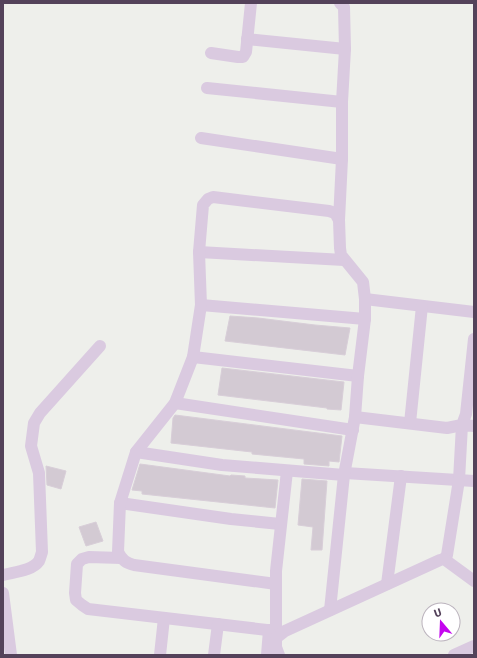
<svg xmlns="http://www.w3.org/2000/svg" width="477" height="658" font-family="Signika,sans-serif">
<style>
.building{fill:#d3cad3;stroke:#d8ced8}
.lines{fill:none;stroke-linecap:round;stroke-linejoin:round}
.street{stroke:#dacae0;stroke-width:12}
</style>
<rect width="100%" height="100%" fill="#eeefeb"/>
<!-- building -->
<g class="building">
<polygon points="230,316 258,318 315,325 350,328 345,355 225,341"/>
<polygon points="222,368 344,382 341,410 327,409 327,408 218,395"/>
<polygon points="175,415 342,436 339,462 329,461 329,466 304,464 304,459 252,454 252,452 171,443 173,418"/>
<polygon points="140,464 230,476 231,475 245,476 245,478 278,480 275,508 142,494 142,491 132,490"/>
<polygon points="46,466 66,471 61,489 47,485"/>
<polygon points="302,479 327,481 322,550 311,550 313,527 298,525"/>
<polygon points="96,522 103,541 86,546 79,527"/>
</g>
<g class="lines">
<!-- street -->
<g class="street">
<polyline points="247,39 345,49"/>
<polyline points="211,53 238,57 243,57 246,52 251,3"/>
<polyline points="207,88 342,102"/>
<polyline points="201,138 342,159"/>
<polyline points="339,220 342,159 342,102 345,49 344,7 340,3"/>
<polyline points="199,252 344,260"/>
<polyline points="365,299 474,312"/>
<polyline points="201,305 365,319"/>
<polyline points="193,357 358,376"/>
<polyline points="175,403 353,430"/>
<polyline points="355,417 447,428 462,425 466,414 474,339"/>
<polyline points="410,423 422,306"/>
<polyline points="136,452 222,465 344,475"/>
<polyline points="345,473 474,481"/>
<polyline points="120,503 231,519 280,524"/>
<polyline points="121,558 89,557 82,559 77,564 75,593 76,600 82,605 88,609 276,631"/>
<polyline points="444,559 447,555 459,480 462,425 474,426"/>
<path d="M3 575C14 572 32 571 39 561 40 559 41 555 42 552L39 473 31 446 34 423 40 413 100 346"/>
<path d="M276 584 134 565C126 563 122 560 118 552L120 503 136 452 175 403 193 357 201 305 199 252 203 205 208 199 213 197 329 211 335 213 339 220 340 248 341 255 363 282 365 299V319L358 376 355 417 344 475 330 610"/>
<polyline points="387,584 401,476"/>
<polyline points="3,593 11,655"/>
<polyline points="276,638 276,571 287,471"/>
<polyline points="160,655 164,618"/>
<polyline points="214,655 218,624"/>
<polyline points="267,655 269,630"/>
<polyline points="279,655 276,647 276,638 285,631 440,560 444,559 474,581"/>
<polyline points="454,655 474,646"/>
</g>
</g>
<!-- border -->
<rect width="477" height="658" fill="none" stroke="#54425a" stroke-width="8"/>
<!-- north arrow -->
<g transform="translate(441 622) rotate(341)"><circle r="19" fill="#ffffff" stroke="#bbb3bd"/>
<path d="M0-3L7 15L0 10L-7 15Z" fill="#c406ee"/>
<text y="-6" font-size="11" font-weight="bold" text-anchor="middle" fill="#54425a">U</text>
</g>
</svg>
